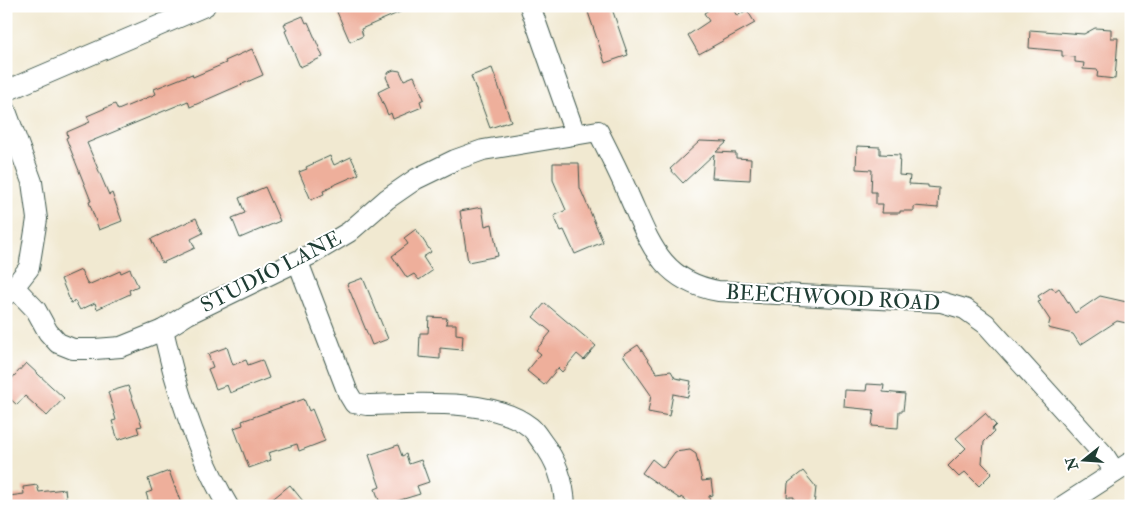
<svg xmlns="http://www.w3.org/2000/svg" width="1137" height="512" font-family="'IM FELL Double Pica',serif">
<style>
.building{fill:#eeaf9b}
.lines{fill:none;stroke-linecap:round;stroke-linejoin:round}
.minor-casing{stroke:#3e574c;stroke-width:22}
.minor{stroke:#fff;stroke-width:20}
.labels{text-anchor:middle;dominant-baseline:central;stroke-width:4;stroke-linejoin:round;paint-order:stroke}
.street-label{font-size:21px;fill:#1f3d34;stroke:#fff}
</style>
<rect width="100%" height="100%" fill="#fff"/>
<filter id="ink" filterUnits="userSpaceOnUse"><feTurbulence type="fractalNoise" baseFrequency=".02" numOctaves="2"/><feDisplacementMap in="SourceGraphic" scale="10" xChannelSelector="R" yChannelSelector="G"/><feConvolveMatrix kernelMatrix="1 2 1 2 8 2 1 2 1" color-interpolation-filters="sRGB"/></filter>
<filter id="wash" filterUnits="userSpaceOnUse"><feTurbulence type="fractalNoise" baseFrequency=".0096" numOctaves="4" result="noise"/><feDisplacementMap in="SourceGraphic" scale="20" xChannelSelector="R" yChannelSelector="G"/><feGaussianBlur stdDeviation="1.12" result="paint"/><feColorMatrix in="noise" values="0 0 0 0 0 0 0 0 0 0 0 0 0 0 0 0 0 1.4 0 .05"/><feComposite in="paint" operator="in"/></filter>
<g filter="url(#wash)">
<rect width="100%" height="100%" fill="#f1e9d1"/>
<g id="blocks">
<!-- building -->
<g class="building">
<polygon points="350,6 414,6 361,29 363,36 350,42 337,12"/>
<polygon points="586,6 611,6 628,55 605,63"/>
<polygon points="715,6 731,6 737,16 747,10 755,23 699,54 688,35 709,21 704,13"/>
<polygon points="303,16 306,23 308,22 323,57 300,67 285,31 287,30 284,24"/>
<polygon points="1095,28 1111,29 1111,38 1118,38 1115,79 1097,77 1098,70 1083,69 1084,63 1075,62 1075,57 1062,56 1062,51 1029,48 1030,30 1084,34"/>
<polygon points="252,49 263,75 190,107 188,101 87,143 109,195 112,193 122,221 99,230 89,202 91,201 66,138 68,137 67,132 90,122 87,116 115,104 118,110 156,94 154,89 192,74 193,77 226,63 225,61"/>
<polygon points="492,68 511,121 490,128 471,76"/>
<polygon points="394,70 400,71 404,80 414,76 424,99 420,101 422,107 393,119 391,113 388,115 378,92 390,86 386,77 389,72"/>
<polygon points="700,141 727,142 716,152 736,153 736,158 751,159 750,180 712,178 714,154 683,183 670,169"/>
<polygon points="857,146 880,147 880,154 900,155 899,175 910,176 909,184 928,185 928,187 939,188 938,208 914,206 914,211 900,211 900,213 882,213 883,204 876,204 876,192 871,192 872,170 856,169"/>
<polygon points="330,156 334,165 351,157 359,174 327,188 328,189 323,191 324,194 311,200 299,172 307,169 306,167"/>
<polygon points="553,163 579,163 580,188 603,242 575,254 564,230 561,231 554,216 566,210 553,180"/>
<polygon points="265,187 280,221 240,238 232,218 245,213 239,198"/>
<polygon points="482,207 485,226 492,224 498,256 468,262 460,211"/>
<polygon points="196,218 203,233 191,239 195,248 162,263 151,239"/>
<polygon points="416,229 431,252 423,257 432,271 419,280 414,274 407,278 392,256 408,244 404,238"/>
<polygon points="130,269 138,286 129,290 130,294 97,309 95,303 80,310 75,301 71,303 61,279 81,270 88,285 120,271 121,273"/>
<polygon points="363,278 388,339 372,345 347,284"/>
<polygon points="1052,287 1055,291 1059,288 1075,313 1100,296 1131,303 1131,324 1117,321 1080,345 1073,334 1048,328 1050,320 1038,302 1041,301 1038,296"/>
<polygon points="545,303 596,346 584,360 577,354 562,372 558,368 544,385 527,371 541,354 536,350 551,332 533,317"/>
<polygon points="429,317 447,318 446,324 456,324 456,334 463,335 462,350 440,348 440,359 419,357 420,333 428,333"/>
<polygon points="638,345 657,373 671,371 675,378 691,381 688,397 673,394 669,416 648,412 651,395 623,355"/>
<polygon points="227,347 233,365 246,360 248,365 262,360 269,378 230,393 227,385 216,389 208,369 213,367 208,354"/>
<polygon points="26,363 64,398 47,416 25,396 17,405 6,395 6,385"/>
<polygon points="867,384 884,385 883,392 905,394 903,411 899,411 898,428 872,426 874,410 844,407 845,390 866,391"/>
<polygon points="128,386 142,426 137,427 139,433 118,440 112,421 116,420 108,392"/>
<polygon points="304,399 309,411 312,409 325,441 299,451 297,444 268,453 271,460 249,468 234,428 243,425 242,421"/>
<polygon points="985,413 996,425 992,429 994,432 984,442 982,463 992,473 979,486 965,472 959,477 948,466 966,448 956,438"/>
<polygon points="398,445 402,456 406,454 409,464 421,460 429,482 417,486 420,494 381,506 375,489 380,487 369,455"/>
<polygon points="690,450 696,454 702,481 711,480 713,495 709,496 710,506 693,506 681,497 680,499 642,473 652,459 663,468 675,452"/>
<polygon points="169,471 182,506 150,506 146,493 152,491 148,479"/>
<polygon points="803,471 816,487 814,506 793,506 794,497 787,497 788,483"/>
<polygon points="37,485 39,492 65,489 67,506 9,506 9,496 24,494 23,487"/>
<polygon points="290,485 307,506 264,506"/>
</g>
</g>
</g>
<g filter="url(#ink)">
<use href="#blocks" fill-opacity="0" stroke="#3e574c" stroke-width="1"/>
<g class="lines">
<defs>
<g id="minor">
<polyline points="530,6 575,134"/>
<polyline points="6,91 205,6"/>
<polyline points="6,111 32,182 37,219 29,268 14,287 6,295"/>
<path d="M298 262 348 393 354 403 367 405C412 404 494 397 530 427 535 431 539 438 542 442 557 461 564 482 565 506"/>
<path d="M14 287 36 310 48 332 58 343 73 349H95L121 347 163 330 188 314 312 254 349 232 387 199 416 179 455 160 483 150 598 131C609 153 620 174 629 196 650 243 661 281 718 291L941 302 965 309 986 324 1104 455 1115 472"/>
<path d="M163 330C167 345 170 360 174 374 187 419 204 466 228 506"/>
<polyline points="1063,506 1131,462"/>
</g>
</defs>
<!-- minor casing -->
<use href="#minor" class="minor-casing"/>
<!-- minor -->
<use href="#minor" class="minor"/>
</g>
</g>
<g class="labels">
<!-- street labels -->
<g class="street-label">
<text transform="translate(271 272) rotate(-27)">STUDIO LANE</text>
<text transform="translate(833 298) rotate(3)">BEECHWOOD ROAD</text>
</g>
</g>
<!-- margin -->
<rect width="1137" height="512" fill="none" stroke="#fff" stroke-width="25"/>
<!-- north arrow -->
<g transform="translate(1084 460) rotate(253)" stroke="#ffffff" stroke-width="4" paint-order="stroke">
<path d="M0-4L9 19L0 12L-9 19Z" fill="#1f3d34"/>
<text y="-8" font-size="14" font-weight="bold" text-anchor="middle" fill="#1f3d34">N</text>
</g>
</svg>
